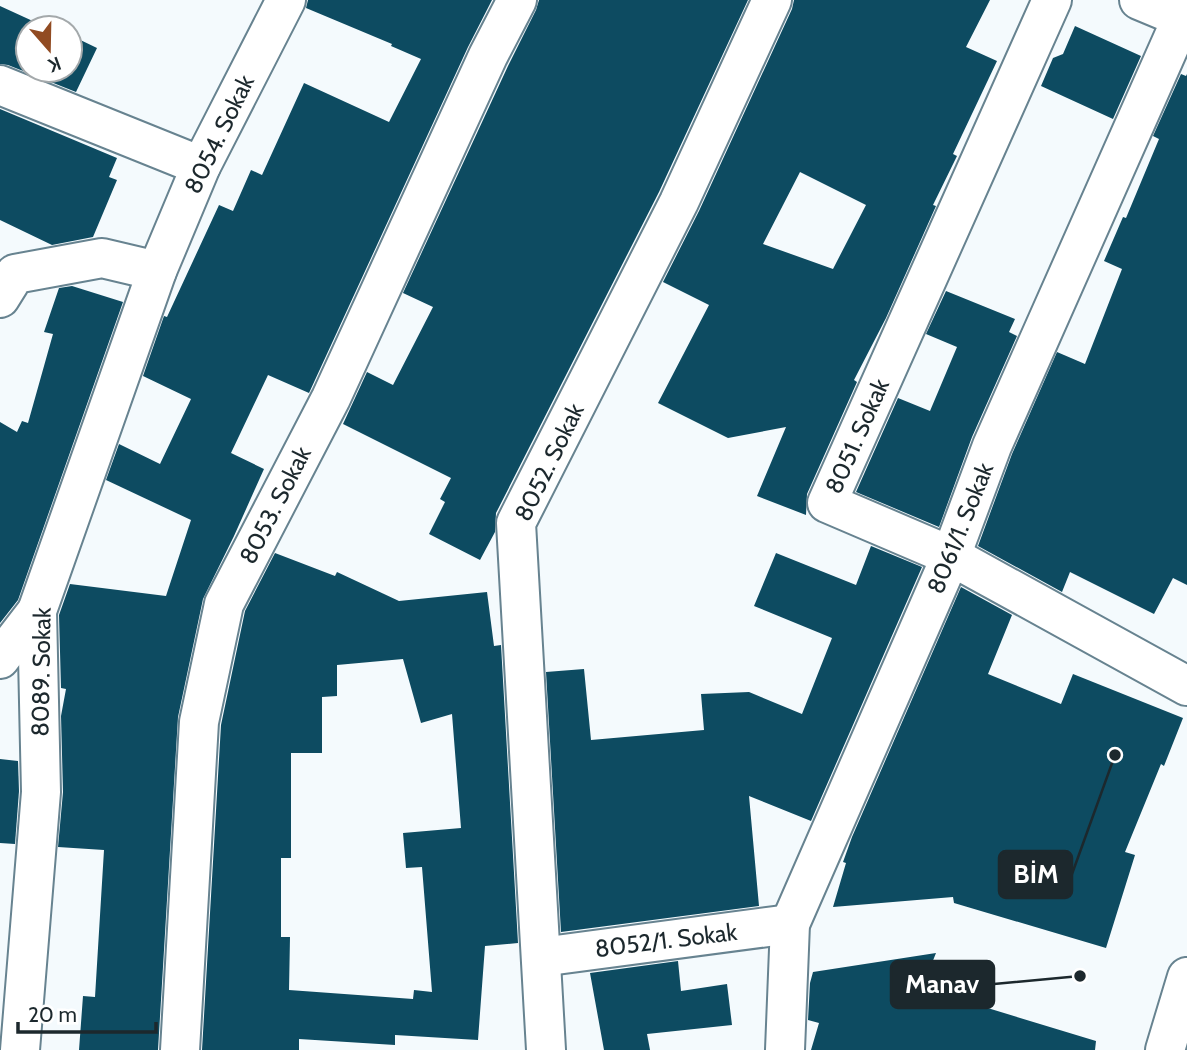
<svg xmlns="http://www.w3.org/2000/svg" width="1187" height="1050" font-family="Cabin,sans-serif">
<style>
.building{fill:#0d4b61;fill-rule:evenodd}
.lines{fill:none;stroke-linecap:round;stroke-linejoin:round}
.minor-casing{stroke:#678390;stroke-width:42}
.tertiary-casing{stroke:#678390;stroke-width:42}
.minor{stroke:#fff;stroke-width:38}
.tertiary{stroke:#fff;stroke-width:38}
.labels{text-anchor:middle;dominant-baseline:central;stroke-width:7;stroke-linejoin:round;paint-order:stroke}
.street-label{font-size:24px;fill:#1c282d;stroke:#fff}
.leader{fill:none;stroke:#1c282d;stroke-width:2.5}
.callout-dot{fill:#1c282d;stroke:#fff;stroke-width:2.5}
.callout{fill:#1c282d;stroke:#1c282d;stroke-width:2.5}
.callout-label{font-size:26px;text-anchor:middle;font-weight:bold;fill:#fff}
</style>
<rect width="100%" height="100%" fill="#f4fafd"/>
<!-- building -->
<g class="building">
<polygon points="308,0 492,0 468,47 309,393 268,375 231,453 264,469 234,536 203,599 178,717 158,1050 79,1050 83,996 95,997 104,850 58,847 63,792 61,716 66,689 61,688 59,615 70,584 166,596 191,520 106,480 119,444 160,464 191,399 143,376 164,316 167,317 219,205 233,211 251,170 262,175 304,83 389,122 421,59 391,46 392,44 306,8"/>
<polygon points="539,0 748,0 659,192 496,513 495,532 480,560 429,534 445,502 440,499 451,478 343,424 367,372 393,385 433,307 403,293 508,66 536,10"/>
<path d="M794 0H990L966 47 997 61 953 154 957 156 933 205 936 206 886 318 854 380 857 382 807 494 806 515 757 496 786 427 728 438 658 403 709 305 663 282 699 211 792 9ZM800 172 866 205 833 269 763 244Z"/>
<polygon points="0,6 48,28 28,28 28,70 70,70 70,35 97,48 76,92 8,65 0,64"/>
<polygon points="1075,26 1141,56 1113,119 1041,86 1053,58 1063,54"/>
<polygon points="1181,74 1186,76 1187,74 1187,585 1173,578 1154,614 1070,572 1062,592 978,546 1012,454 1057,352 1085,364 1122,269 1104,261 1123,217 1126,218 1159,139 1153,136"/>
<polygon points="0,109 117,158 109,177 117,180 93,237 52,245 0,220"/>
<polygon points="72,286 123,302 18,600 0,623 0,422 17,432 22,421 28,423 53,334 44,332 59,288"/>
<polygon points="946,291 1015,319 1009,332 1017,336 972,437 939,527 856,492 898,398 930,411 957,347 926,334"/>
<polygon points="871,546 922,567 811,821 749,796 759,906 561,932 546,672 584,669 591,740 704,730 701,694 749,692 802,714 832,638 754,606 776,553 856,585"/>
<path d="M275 553 335 576 337 572 399 601 487 592 494 646 501 645 518 943 485 946 478 1040 395 1035V1045L299 1039V1050H202L221 725 245 611ZM403 659 421 723 452 714 461 828 403 833 406 868 422 867 432 992 414 990 413 999 289 990 290 937H281V858H291V753H322V697L337 696V665Z"/>
<polygon points="961,587 1012,615 988,674 1061,704 1073,674 1183,718 1164,766 1161,764 1125,852 1135,855 1106,948 954,903 953,897 833,907 846,863 843,862 852,837"/>
<polygon points="0,759 18,761 19,791 15,844 0,843"/>
<polygon points="936,953 922,988 1096,1041 1095,1050 811,1050 819,1023 808,1020 810,983 813,972"/>
<polygon points="678,961 681,991 727,984 732,1025 647,1034 650,1050 604,1050 590,973"/>
</g>
<g class="lines">
<defs>
<g id="minor">
<polyline points="1052,0 827,503 951,556 1187,686"/>
<polyline points="1139,0 1187,20"/>
<polyline points="0,85 201,166"/>
<polyline points="0,298 15,274 102,258 157,271"/>
<polyline points="0,659 37,611"/>
<polyline points="541,957 790,924"/>
<polyline points="20,1050 41,792 37,611 157,271 201,166 286,0"/>
<polyline points="180,1050 199,722 224,604 331,398 488,56 517,0"/>
<polyline points="546,1050 516,523 679,202 772,0"/>
<polyline points="785,1050 790,924 951,556 992,446 1182,18"/>
</g>
<polyline id="tertiary" points="1165,1050 1187,977"/>
</defs>
<!-- minor casing -->
<use href="#minor" class="minor-casing"/>
<!-- tertiary casing -->
<use href="#tertiary" class="tertiary-casing"/>
<!-- minor -->
<use href="#minor" class="minor"/>
<!-- tertiary -->
<use href="#tertiary" class="tertiary"/>
</g>
<g class="labels">
<!-- street labels -->
<g class="street-label">
<text transform="translate(219 134) rotate(-64)">8054. Sokak</text>
<text transform="translate(857 436) rotate(-66)">8051. Sokak</text>
<text transform="translate(549 462) rotate(-64)">8052. Sokak</text>
<text transform="translate(275 505) rotate(-63)">8053. Sokak</text>
<text transform="translate(960 528) rotate(-68)">8061/1. Sokak</text>
<text transform="translate(41 672) rotate(-89)">8089. Sokak</text>
<text transform="translate(666 940) rotate(-7)">8052/1. Sokak</text>
</g>
</g>
<!-- callouts -->
<path class="leader" d="M1115 755L1072 874M1080 976L994 984"/>
<g class="callout-dot">
<circle cx="1115" cy="755" r="7"/>
<circle cx="1080" cy="976" r="7"/>
</g>
<g class="callout">
<rect x="999" y="851" width="73" height="47" rx="7"/>
<rect x="891" y="961" width="103" height="47" rx="7"/>
</g>
<g class="callout-label">
<text x="1036" y="883">BİM</text>
<text x="942" y="993">Manav</text>
</g>
<!-- north arrow -->
<g transform="translate(49 49) rotate(160)"><circle r="33" fill="#ffffff" stroke="#a4a9ab" stroke-width="2"/>
<path d="M0-5L12 26L0 18L-12 26Z" fill="#914b22"/>
<text y="-10" font-size="19" font-weight="bold" text-anchor="middle" fill="#1c282d">K</text>
</g>
<!-- scale -->
<path d="M18 1022v10h138v-10" fill="none" stroke="#1c282d" stroke-width="3.5"/>
<text x="28" y="1022" font-size="21" fill="#1c282d" stroke="#ffffff" stroke-width="5" paint-order="stroke">20 m</text>
</svg>
